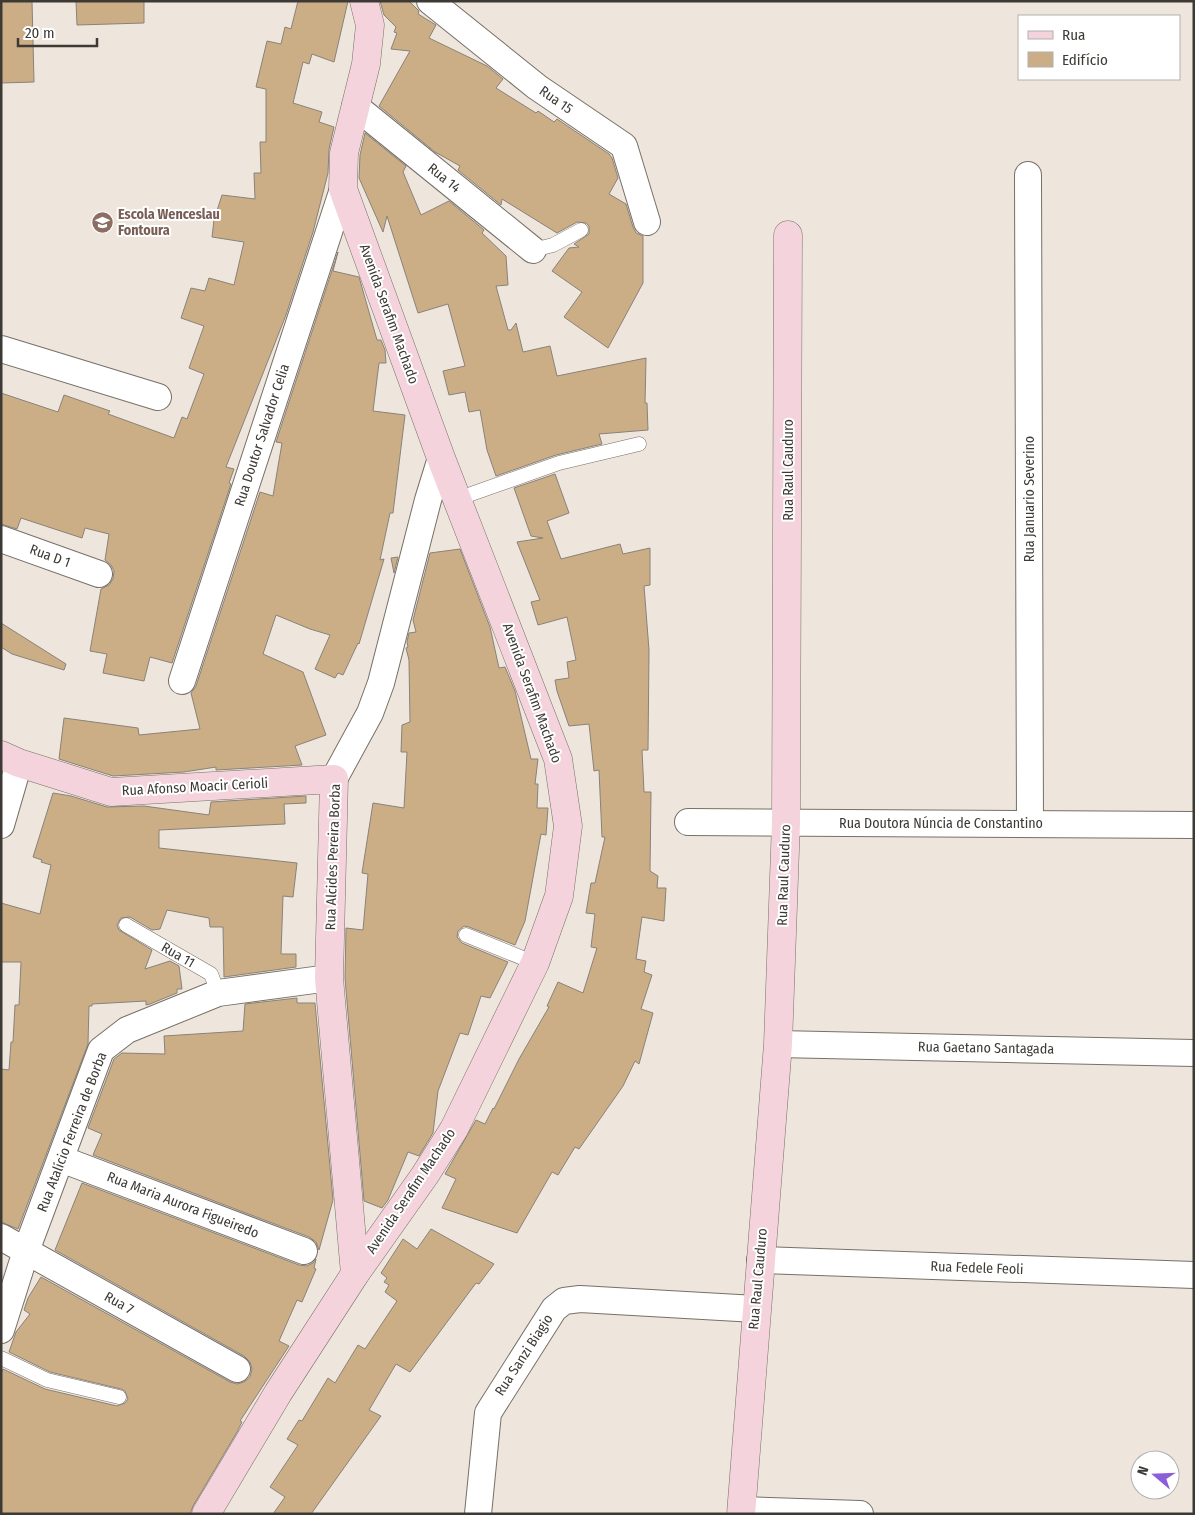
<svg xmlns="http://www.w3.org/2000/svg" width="1195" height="1515" font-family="'Fira Sans Condensed',sans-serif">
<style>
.building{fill:#ccae86;stroke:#898279}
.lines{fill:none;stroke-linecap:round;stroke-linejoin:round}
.lane-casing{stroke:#777067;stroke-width:15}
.street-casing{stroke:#777067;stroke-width:28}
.secondary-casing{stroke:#777067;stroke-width:29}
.lane{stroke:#fff;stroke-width:14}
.street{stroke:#fff;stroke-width:26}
.secondary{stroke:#f4d3dc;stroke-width:28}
.labels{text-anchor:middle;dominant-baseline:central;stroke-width:4;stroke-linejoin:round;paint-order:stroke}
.street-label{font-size:14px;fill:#3d3a36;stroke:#fff}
.education-label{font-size:14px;font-weight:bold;fill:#785e54;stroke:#fff;text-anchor:start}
</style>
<rect width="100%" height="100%" fill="#eee6dc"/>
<!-- building -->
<g class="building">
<polygon points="1,1 32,1 34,82 1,83"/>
<polygon points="76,1 144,1 144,23 77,25"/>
<polygon points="298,1 348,1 334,62 312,54 309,64 303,62 293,103 322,112 319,122 334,127 329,149 328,173 313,232 286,315 226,467 234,469 229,483 231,484 172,663 150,657 144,681 103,673 107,654 90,651 101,589 109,585 113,579 114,571 111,565 105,560 109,534 85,528 82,538 21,518 17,529 1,524 1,393 58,412 64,395 110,411 108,414 174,438 182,417 187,419 204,374 189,368 204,326 181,318 191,288 205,291 209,278 234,285 244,242 212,237 214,220 222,195 255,199 254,173 261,173 260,142 266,142 266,89 256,87 267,41 281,44 285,27 291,29"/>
<polygon points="380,1 409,1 419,11 418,14 436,25 429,38 487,66 503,79 496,88 536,113 538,111 554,122 557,119 609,154 612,158 618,178 609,194 626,204 633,227 636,233 643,236 643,283 608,348 564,317 582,292 552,271 569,248 579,247 574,244 589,234 589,226 586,223 577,222 557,233 502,199 501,205 458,170 460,166 435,152 379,106 410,51 391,49 397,33 394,32 396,27 384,15"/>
<polygon points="365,133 406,166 403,172 421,215 449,201 484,230 482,233 506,256 508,285 496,286 508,330 511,330 516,323 523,352 550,346 557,376 646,358 645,403 647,403 648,430 599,434 602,444 556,455 496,476 487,450 480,410 469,412 465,392 449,395 443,371 465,366 448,304 418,313 387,216 383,232 359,178 360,155"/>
<polygon points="338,252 333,271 359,277 377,340 381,340 385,350 386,363 379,363 373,411 405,415 393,513 390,513 380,560 384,559 359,644 358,643 343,675 338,673 335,678 315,669 330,635 310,629 276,615 263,654 303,672 326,735 295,746 302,765 216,770 216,767 184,772 113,776 59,759 64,718 138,728 139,735 200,729 191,693 196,686 260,492 273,496 282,443 276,442"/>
<polygon points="555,474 569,513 547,521 561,559 620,544 623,554 650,548 650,585 644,586 649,650 648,750 642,750 644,792 651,792 650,871 658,876 657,888 666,888 664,921 642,917 636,959 646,961 644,972 652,975 641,1009 653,1013 639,1064 635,1061 623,1086 579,1149 575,1147 558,1175 552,1172 517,1233 442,1208 456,1179 445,1174 476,1120 485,1124 493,1108 494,1109 519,1059 549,1007 547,1006 558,982 583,993 597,948 591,947 595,914 586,913 591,883 595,883 605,837 602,837 599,770 594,771 589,724 569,726 557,691 555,680 569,678 567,662 576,660 567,617 538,625 531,602 540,600 517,542 543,538 531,536 514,488"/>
<polygon points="460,549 490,627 499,668 505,667 515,691 531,759 538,759 535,784 538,784 537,808 548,808 546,835 541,834 525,921 515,945 469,927 464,926 458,931 457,937 462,943 508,962 490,998 481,996 468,1035 460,1033 438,1091 433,1133 419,1156 408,1152 388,1200 382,1208 364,1201 345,978 346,928 363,930 368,874 362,873 373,803 404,808 407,752 401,752 402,725 410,722 409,660 406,648 408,647 407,642 409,633 416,632 413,620 430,553"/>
<polygon points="398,557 394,573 391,558"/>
<polygon points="1,623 66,664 64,670 12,654 1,647"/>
<polygon points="53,793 71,796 107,807 144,806 209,815 211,802 306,796 306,803 284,804 285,824 159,830 159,848 297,863 293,897 283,896 281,954 296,954 296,967 224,977 223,927 210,927 209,918 167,910 160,929 152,930 130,917 121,918 117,925 119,930 152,950 145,969 170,961 179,966 182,989 177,989 177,993 150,1004 146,1005 146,1001 92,1004 92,1006 89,1006 88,1044 18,1229 1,1222 1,1069 9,1070 11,1042 13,1042 15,1005 19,1005 21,962 1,962 1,903 40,914 51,865 41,862 42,860 33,857"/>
<polygon points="297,998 297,1003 315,1003 333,1200 319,1250 316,1242 309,1237 93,1155 102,1134 88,1128 114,1059 122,1053 165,1054 164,1036 243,1031 245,1004"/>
<polygon points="82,1183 299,1265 307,1266 313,1263 316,1259 314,1268 316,1269 302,1302 297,1300 279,1341 289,1346 240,1421 242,1422 237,1432 193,1506 190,1514 1,1514 1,1374 3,1369 45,1389 117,1406 125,1403 128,1399 125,1391 121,1389 50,1372 9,1352 16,1332 30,1314 24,1310 28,1298 41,1277 230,1382 237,1384 244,1382 250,1377 252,1369 250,1362 244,1356 55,1250"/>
<polygon points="431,1229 494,1264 479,1284 476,1283 410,1372 396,1364 369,1410 381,1416 311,1514 273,1514 285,1497 270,1487 298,1445 287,1439 299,1420 302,1421 328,1378 335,1383 358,1345 365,1349 397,1301 385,1292 389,1285 384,1282 387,1278 381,1273 403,1239 417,1249"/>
</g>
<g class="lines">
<defs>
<g id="lane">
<polyline points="533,250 553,245 581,230"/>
<polyline points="457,499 559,463 639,444"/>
<polyline points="126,925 211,974 218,993"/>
<polyline points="466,935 535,963"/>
<polyline points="1,1358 47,1380 119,1397"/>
</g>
<g id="street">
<polyline points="430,1 537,87 624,146 647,222"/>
<polyline points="355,106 533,250"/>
<polyline points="1028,175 1030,824"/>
<polyline points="1,349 158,397"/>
<polyline points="1,539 99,574"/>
<polyline points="182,681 343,189"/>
<polyline points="334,779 370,713 381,683 428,500 441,458"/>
<polyline points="688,822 1194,825"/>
<polyline points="1,825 19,763"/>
<polyline points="778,1044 1194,1053"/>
<polyline points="61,1159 304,1251"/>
<polyline points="1,1237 237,1369"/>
<polyline points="760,1260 1194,1275"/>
<polyline points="1,1330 26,1251 101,1050 127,1030 218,993 329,978"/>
<polyline points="741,1510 860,1514"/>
<polyline points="478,1514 488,1413 554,1309 564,1301 580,1299 756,1309"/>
</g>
<g id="secondary">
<polyline points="1,755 19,763 111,792 334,779 329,978 355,1274"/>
<polyline points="206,1514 278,1393 355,1274 425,1175 454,1129 535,963 559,896 568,826 558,759 441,458 343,189 344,153 366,64 370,25 364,1"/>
<polyline points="741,1514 778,1044 786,822 788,235"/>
</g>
</defs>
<!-- lane casing -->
<use href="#lane" class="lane-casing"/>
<!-- street casing -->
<use href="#street" class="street-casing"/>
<!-- secondary casing -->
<use href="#secondary" class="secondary-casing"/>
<!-- lane -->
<use href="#lane" class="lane"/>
<!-- street -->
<use href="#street" class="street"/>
<!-- secondary -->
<use href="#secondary" class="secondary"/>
</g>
<!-- icons -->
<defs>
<symbol id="school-disc" viewBox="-11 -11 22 22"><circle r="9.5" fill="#8d6e63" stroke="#fff"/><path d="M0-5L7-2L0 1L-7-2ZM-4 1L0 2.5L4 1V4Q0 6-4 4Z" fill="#fff"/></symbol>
</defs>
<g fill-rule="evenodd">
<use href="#school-disc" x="90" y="210" width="25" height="25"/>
</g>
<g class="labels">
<!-- street labels -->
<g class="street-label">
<text transform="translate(556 100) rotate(35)">Rua 15</text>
<text transform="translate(444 178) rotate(39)">Rua 14</text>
<text transform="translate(389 314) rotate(70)">Avenida Serafim Machado</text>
<text transform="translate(262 435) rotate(-72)">Rua Doutor Salvador Celia</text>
<text transform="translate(788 470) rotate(-90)">Rua Raul Cauduro</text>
<text transform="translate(1029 499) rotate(-90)">Rua Januario Severino</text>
<text transform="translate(50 556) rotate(20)">Rua D 1</text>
<text transform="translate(532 693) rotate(70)">Avenida Serafim Machado</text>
<text transform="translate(195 787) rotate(-3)">Rua Afonso Moacir Cerioli</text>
<text x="941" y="823">Rua Doutora Núncia de Constantino</text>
<text transform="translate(333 857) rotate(-88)">Rua Alcides Pereira Borba</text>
<text transform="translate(784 875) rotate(-88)">Rua Raul Cauduro</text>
<text transform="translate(178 955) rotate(30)">Rua 11</text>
<text transform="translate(986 1048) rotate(1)">Rua Gaetano Santagada</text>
<text transform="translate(72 1132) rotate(-69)">Rua Atalício Ferreira de Borba</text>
<text transform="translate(411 1191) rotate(-56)">Avenida Serafim Machado</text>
<text transform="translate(183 1205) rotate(21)">Rua Maria Aurora Figueiredo</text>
<text transform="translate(977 1268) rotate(2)">Rua Fedele Feoli</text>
<text transform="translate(758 1279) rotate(-85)">Rua Raul Cauduro</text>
<text transform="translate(119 1303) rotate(29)">Rua 7</text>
<text transform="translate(524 1355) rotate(-57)">Rua Sanzi Biagio</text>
</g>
<!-- education labels -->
<g class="education-label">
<text x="118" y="214">Escola Wenceslau<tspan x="118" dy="16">Fontoura</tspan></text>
</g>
</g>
<!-- border -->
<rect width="1195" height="1515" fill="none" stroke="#3d3a36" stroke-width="5"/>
<!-- legend -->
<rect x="1018" y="15" width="162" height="65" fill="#ffffff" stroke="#b1b0af"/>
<rect x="1028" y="31" width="25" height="8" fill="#f4d3dc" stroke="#b1b0af"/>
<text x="1062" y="40" font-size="15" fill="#3d3a36">Rua</text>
<rect x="1028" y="52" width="25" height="15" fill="#ccae86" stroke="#b1b0af"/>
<text x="1062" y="65" font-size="15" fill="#3d3a36">Edifício</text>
<!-- north arrow -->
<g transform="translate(1155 1475) rotate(289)"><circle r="24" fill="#ffffff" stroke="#b1b0af"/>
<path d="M0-4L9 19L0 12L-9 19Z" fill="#8a5fd9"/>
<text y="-8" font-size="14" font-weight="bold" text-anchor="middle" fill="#3d3a36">N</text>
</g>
<!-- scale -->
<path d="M18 38v8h79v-8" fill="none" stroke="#3d3a36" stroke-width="2.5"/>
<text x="25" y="38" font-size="15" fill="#3d3a36" stroke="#ffffff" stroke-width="4" paint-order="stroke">20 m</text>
</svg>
